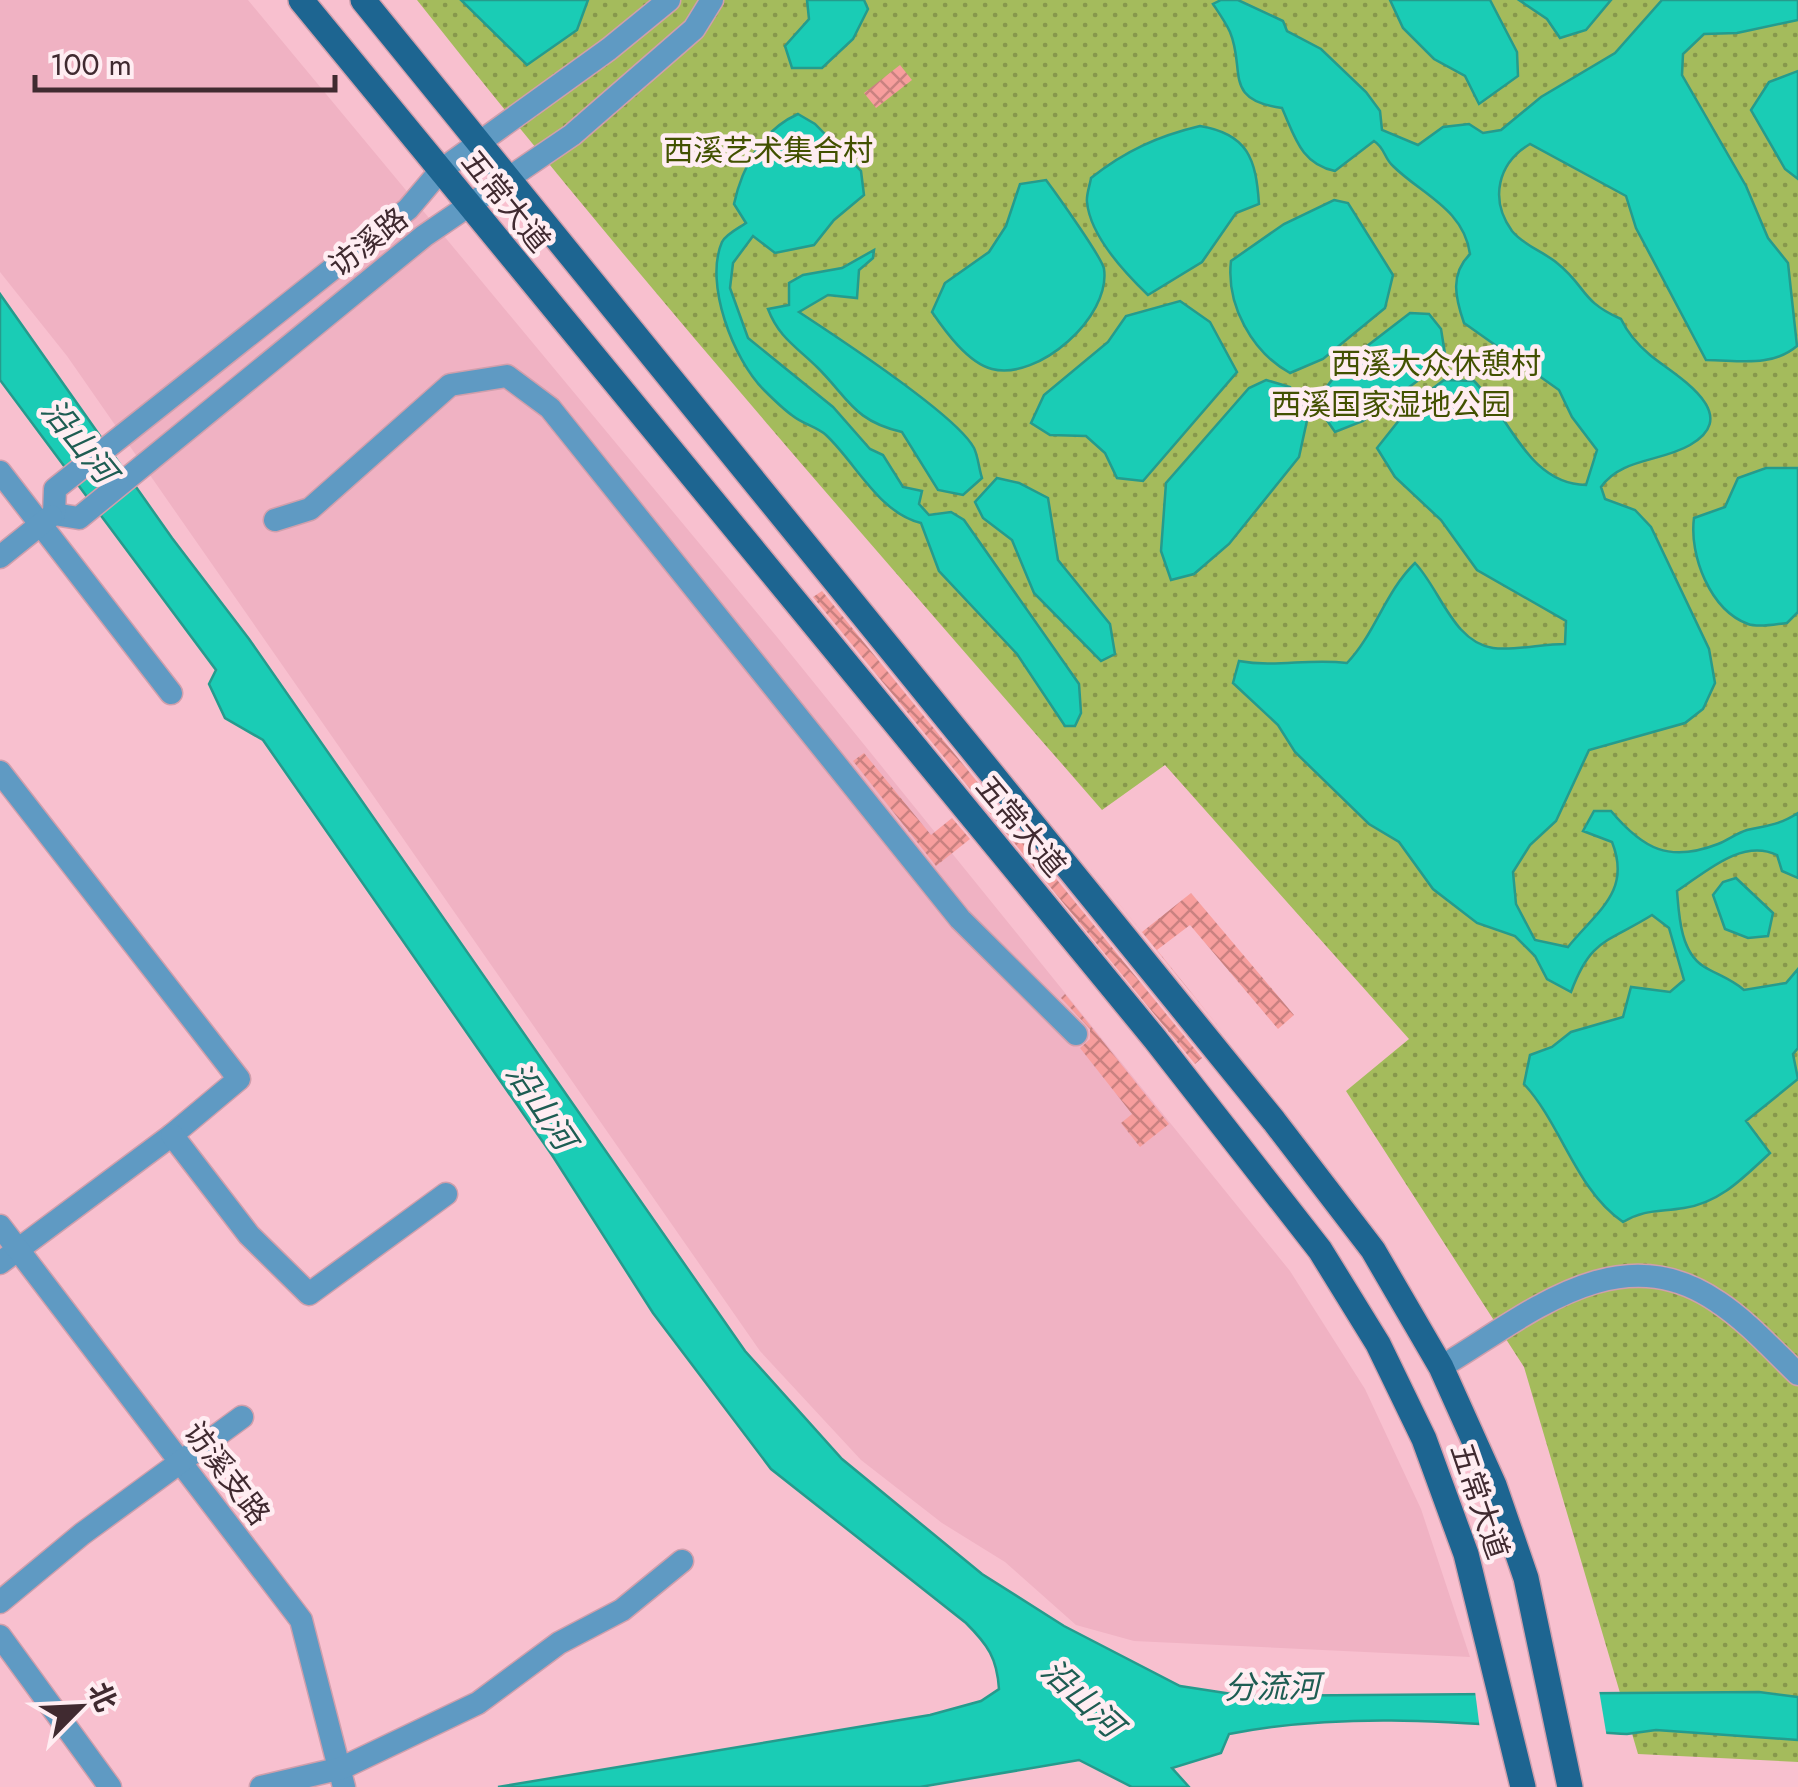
<svg xmlns="http://www.w3.org/2000/svg" width="1798" height="1787" font-family="Jost,'Noto Sans SC',sans-serif">
<style>
.built{fill:#f0b2c3}
.park{fill:url(#park-dots)}
.water{fill:#1accb5;stroke:#259b8d;stroke-width:2.5}
.pier{fill:#f8c0cf}
.building{fill:url(#building-cross-hatch)}
.lines{fill:none;stroke-linecap:round;stroke-linejoin:round}
.minor-casing{stroke:#d09fac;stroke-width:25}
.major-casing{stroke:#d09fac;stroke-width:28}
.minor{stroke:#5f9ac3;stroke-width:22}
.major{stroke:#1d6591;stroke-width:25}
.labels{text-anchor:middle;dominant-baseline:central;stroke-width:9;stroke-linejoin:round;paint-order:stroke}
.park-label{font-size:30px;fill:#425100;stroke:#ffedf2}
.street-label{font-size:30px;fill:#402a30;stroke:#ffedf2}
.water-label{font-size:32px;font-style:italic;fill:#1e5d53;stroke:#ffedf2}
</style>
<defs>
<pattern id="park-dots" width="8" height="8" patternUnits="userSpaceOnUse" patternTransform="scale(2.5)"><rect width="8" height="8" fill="#a4bb5c"/><path d="M2 2h.1M6 6h.1" fill="none" stroke="#87984c" stroke-width="1.8" stroke-linecap="round"/></pattern>
<pattern id="building-cross-hatch" width="8" height="8" patternUnits="userSpaceOnUse" patternTransform="scale(2.5)"><rect width="8" height="8" fill="#f79e9d"/><path d="M0 0l8 8M0 8l8-8" fill="none" stroke="#c98180"/></pattern>
</defs>
<rect width="100%" height="100%" fill="#f8c0cf"/>
<!-- built -->
<polygon class="built" points="0,0 248,0 777,637 1290,1271 1365,1389 1421,1509 1470,1657 1134,1641 1076,1625 1005,1562 942,1523 861,1460 760,1351 67,356 0,272"/>
<!-- park -->
<path class="park" d="M417 0H1798V1762L1638 1754 1524 1367 1346 1091 1409 1039 1165 765 1102 810C870 543 636 278 417 0Z"/>
<!-- water -->
<g class="water">
<polygon points="461,0 588,0 577,30 527,65"/>
<polygon points="807,0 864,0 868,9 853,39 822,68 792,68 785,46 809,19"/>
<path d="M1221 0H1238L1283 21 1287 31 1321 49 1366 92 1380 111 1382 130 1418 145 1443 127 1469 124 1483 133 1501 130 1541 97 1615 53 1662 0H1798V20L1737 33 1704 34 1683 54 1682 75 1746 186 1768 238 1788 263 1797 346C1771 368 1738 360 1706 360L1636 228 1626 196 1530 144C1498 163 1489 199 1512 231 1523 245 1544 252 1557 263 1587 287 1580 301 1621 319 1628 334 1637 344 1650 355 1671 373 1746 413 1690 445 1661 462 1621 458 1601 487L1605 499 1635 510 1651 527 1709 649 1715 683 1703 709 1685 723 1589 750 1556 821 1530 845 1513 872 1516 904 1535 940 1568 947C1596 912 1632 892 1612 842L1583 831 1594 811H1611C1643 849 1669 863 1718 844 1728 840 1737 833 1747 830 1768 825 1777 826 1798 813V878L1782 871 1777 855C1742 838 1706 872 1677 891 1679 914 1680 951 1703 966 1717 975 1730 978 1744 990L1786 983 1798 969V1048L1793 1054 1798 1079 1746 1121 1770 1153C1744 1177 1720 1203 1684 1208 1659 1212 1645 1209 1623 1222 1576 1190 1562 1125 1524 1084L1530 1055 1552 1047 1571 1032 1623 1017 1631 987 1670 992 1684 980 1669 928 1652 915C1607 943 1591 938 1571 992L1547 979 1535 956 1515 936 1477 923 1433 889 1399 842 1369 824 1295 752 1278 725 1233 683 1239 661C1276 668 1308 658 1347 663 1375 634 1385 592 1415 563 1440 589 1453 642 1493 648 1515 651 1542 644 1565 644L1566 621 1477 570 1441 520 1395 477 1377 448 1412 404 1444 380 1474 381C1510 417 1528 484 1586 485L1597 450 1572 417 1559 390 1464 323C1455 297 1450 274 1470 254 1464 209 1421 194 1393 166 1384 158 1385 148 1374 141L1335 171C1301 164 1295 137 1282 108 1222 100 1246 70 1230 32 1226 23 1219 13 1213 4Z"/>
<polygon points="1390,0 1490,0 1517,52 1518,76 1479,104 1465,76 1434,59 1403,28"/>
<polygon points="1519,0 1611,0 1586,30 1560,38 1547,19"/>
<polygon points="1798,71 1798,179 1785,169 1751,110 1769,82"/>
<path d="M798 114 815 124 861 171 864 195 834 220 814 245 775 253 753 236 733 263 730 288 748 338 833 407 870 449 883 455 903 487 922 491 919 504 929 515 951 512 964 520 1079 684 1081 713 1075 726H1065L1017 654 939 571 921 523C879 513 856 463 826 435 817 427 803 424 793 416 783 409 773 399 764 390 733 359 704 283 722 242 726 234 739 228 746 223L734 204C742 167 762 130 798 114Z"/>
<path d="M1200 126C1248 134 1256 159 1259 204L1236 213 1202 262 1148 295C1125 273 1090 235 1087 202 1086 195 1090 185 1091 178 1125 151 1158 136 1200 126Z"/>
<path d="M1046 180C1055 192 1103 259 1104 269 1111 317 1038 381 992 369 968 363 945 331 932 312L945 283 989 252 1006 226 1020 184Z"/>
<path d="M1334 200 1348 203 1393 275 1385 308 1323 359 1290 373C1252 352 1226 305 1231 261L1284 224Z"/>
<path d="M874 250 873 258 859 270 857 298 828 295 799 312C834 335 957 415 974 448 978 456 979 469 982 478L963 495 938 490 902 432C854 421 849 399 818 368 797 347 779 338 768 309L789 305V283L803 275 842 268Z"/>
<path d="M0 294 172 538 249 639 745 1351 842 1459 982 1574 1064 1626 1180 1686 1245 1696 1759 1692 1798 1697V1740L1656 1730 1627 1734C1495 1726 1360 1708 1229 1734L1221 1753 1172 1768 1189 1787H1132L1079 1760 920 1787H498L930 1715 981 1701 999 1689C997 1658 988 1645 966 1623L771 1469 653 1313 552 1155 263 740 225 718 209 684 216 670 0 380Z"/>
<polygon points="1180,301 1210,322 1237,372 1143,481 1117,478 1105,453 1086,436 1050,435 1031,423 1044,395 1108,342 1126,316"/>
<polygon points="1410,313 1429,314 1441,329 1446,360 1363,421 1335,432 1324,416 1322,393 1345,363"/>
<polygon points="1266,380 1290,387 1308,416 1299,457 1229,544 1194,574 1171,580 1161,551 1166,483 1249,388"/>
<path d="M1766 468H1798V612L1787 623C1776 624 1759 628 1748 624 1710 610 1689 555 1694 518L1725 507 1738 478Z"/>
<polygon points="997,478 1019,483 1048,498 1058,560 1110,624 1115,654 1101,661 1034,593 1012,540 983,518 975,502"/>
<polygon points="1736,878 1773,913 1768,936 1748,938 1725,929 1713,895 1723,882"/>
</g>
<!-- pier -->
<polygon class="pier" points="1599,1690 1607,1738 1480,1730 1475,1691"/>
<!-- building -->
<g class="building">
<polygon points="900,65 912,80 876,108 864,93"/>
<polygon points="822,591 1202,1058 1195,1064 813,597"/>
<polygon points="864,753 931,835 952,818 970,839 936,866 853,761"/>
<polygon points="1090,868 1142,932 1191,893 1294,1015 1278,1029 1190,925 1157,950 1227,1037"/>
<polygon points="1065,994 1169,1124 1140,1147 1121,1123 1132,1114 1080,1048 1090,1039 1090,1029 1061,998"/>
</g>
<g class="lines">
<defs>
<g id="minor">
<polyline points="0,472 171,693"/>
<polyline points="54,514 79,518 424,236 572,135 694,29 712,0"/>
<polyline points="54,514 55,489 408,209 440,171 609,49 669,0"/>
<polyline points="275,520 310,509 450,385 507,376 550,408 960,919 1076,1034"/>
<polyline points="0,557 51,516"/>
<polyline points="0,772 239,1079 172,1135 0,1263"/>
<polyline points="172,1135 249,1235 309,1294 446,1194"/>
<polyline points="0,1226 301,1620 344,1787"/>
<path d="M1441 1367C1527 1316 1618 1233 1718 1302 1747 1321 1773 1350 1798 1374"/>
<polyline points="0,1602 82,1534 242,1417"/>
<polyline points="0,1636 110,1787"/>
<polyline points="261,1787 342,1768 478,1703 559,1643 622,1610 682,1561"/>
</g>
<g id="major">
<polyline points="301,0 1155,1039 1320,1250 1378,1344 1424,1439 1466,1554 1523,1787"/>
<polyline points="363,0 1274,1121 1373,1250 1441,1367 1494,1485 1526,1578 1570,1787"/>
</g>
</defs>
<!-- minor casing -->
<use href="#minor" class="minor-casing"/>
<!-- major casing -->
<use href="#major" class="major-casing"/>
<!-- minor -->
<use href="#minor" class="minor"/>
<!-- major -->
<use href="#major" class="major"/>
</g>
<g class="labels">
<!-- park labels -->
<g class="park-label">
<text x="768" y="150">西溪艺术集合村</text>
<text x="1436" y="363">西溪大众休憩村</text>
<text x="1391" y="404">西溪国家湿地公园</text>
</g>
<!-- street labels -->
<g class="street-label">
<text transform="translate(506 201) rotate(51)">五常大道</text>
<text transform="translate(368 242) rotate(-38)">访溪路</text>
<text transform="translate(1021 826) rotate(50)">五常大道</text>
<text transform="translate(227 1473) rotate(53)">访溪支路</text>
<text transform="translate(1480 1501) rotate(71)">五常大道</text>
</g>
<!-- water labels -->
<g class="water-label">
<text transform="translate(79 441) rotate(51)">沿山河</text>
<text transform="translate(541 1106) rotate(56)">沿山河</text>
<text transform="translate(1272 1687) rotate(-1)">分流河</text>
<text transform="translate(1082 1698) rotate(43)">沿山河</text>
</g>
</g>
<!-- north arrow -->
<g transform="translate(80 1707) rotate(66)" stroke="#ffedf2" stroke-width="8" paint-order="stroke">
<path d="M0-8L18 38L0 25L-18 38Z" fill="#402a30"/>
<text y="-15" font-size="28" font-weight="bold" text-anchor="middle" fill="#402a30">北</text>
</g>
<!-- scale -->
<path d="M35 75v15h300v-15" fill="none" stroke="#402a30" stroke-width="5"/>
<text x="50" y="75" font-size="30" fill="#402a30" stroke="#ffedf2" stroke-width="8" paint-order="stroke">100 m</text>
</svg>
